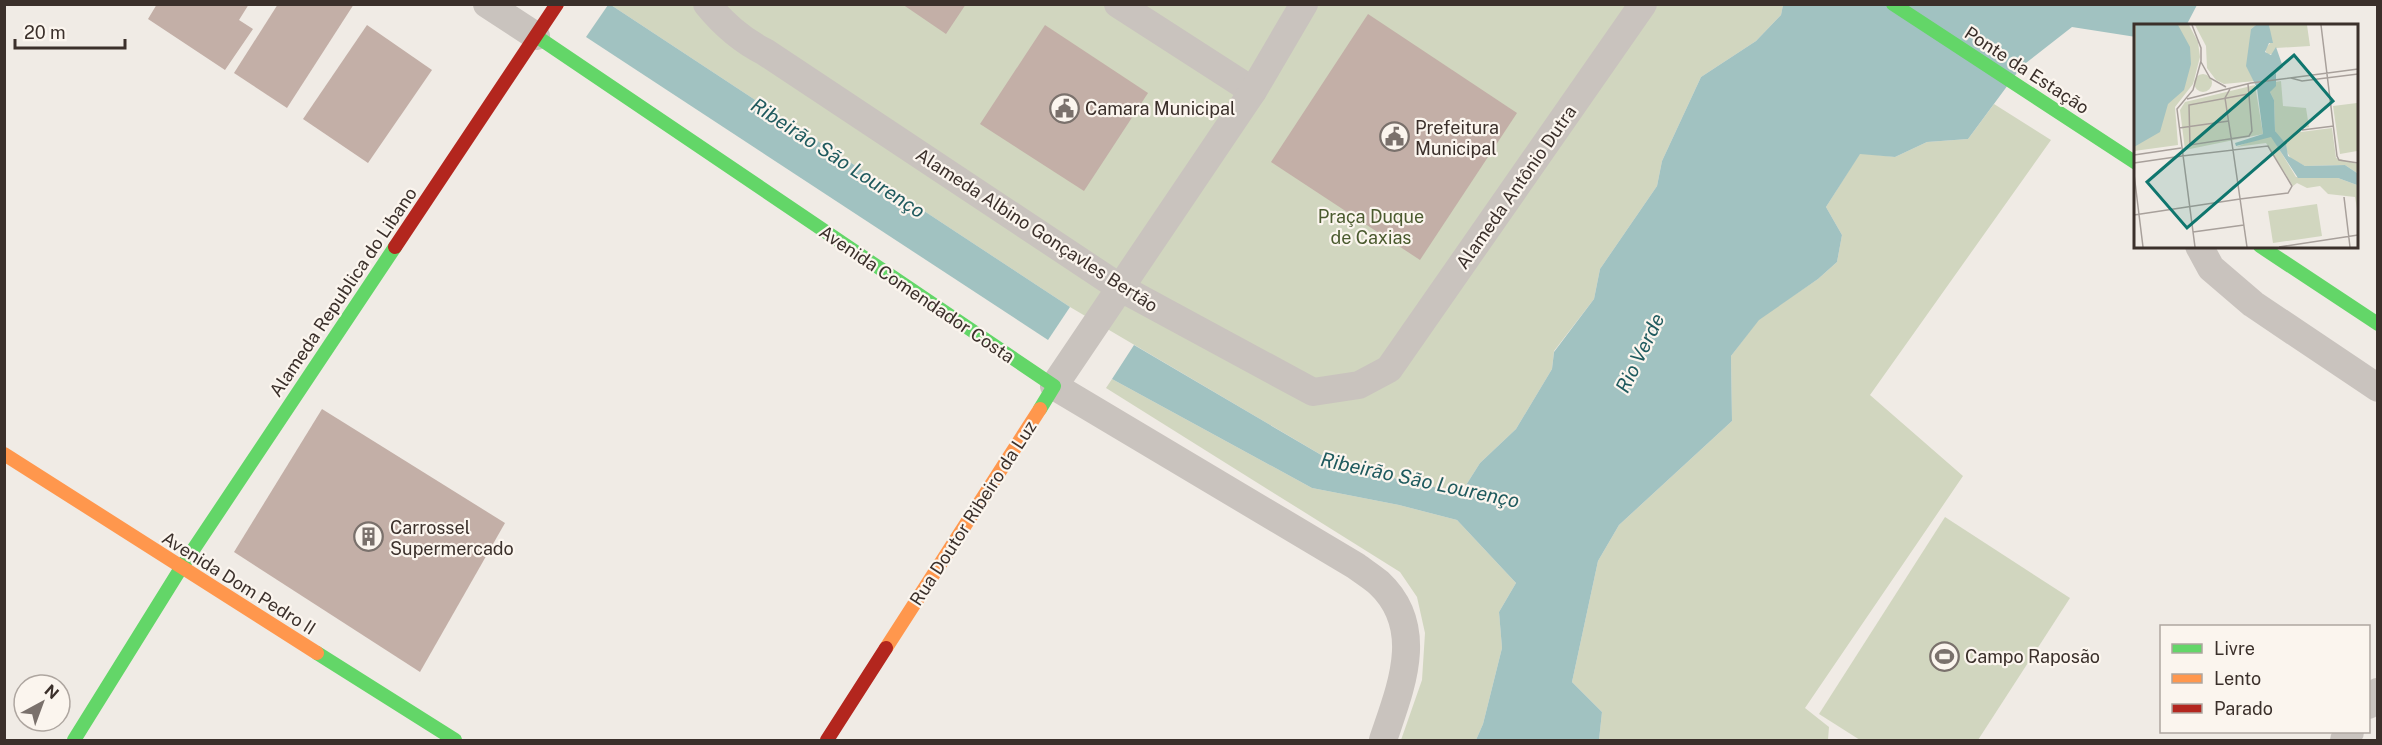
<svg xmlns="http://www.w3.org/2000/svg" width="2382" height="745" font-family="'Public Sans',sans-serif">
<style>
.green{fill:#d1d6bf}
.water{fill:#a1c2c1}
.building{fill:#c3afa7}
.lines{fill:none;stroke-linecap:round;stroke-linejoin:round}
.street{stroke:#c9c3be;stroke-width:28}
.fast{stroke:#63d668;stroke-width:14}
.slow{stroke:#ff974d;stroke-width:14}
.jam{stroke:#b3261e;stroke-width:14}
.labels{text-anchor:middle;dominant-baseline:central;stroke-width:4.5;stroke-linejoin:round;paint-order:stroke}
.street-label{font-size:18px;fill:#3b302b;stroke:#fbf5ee}
.poi-label{font-size:18px;fill:#3b302b;stroke:#fbf5ee;text-anchor:start}
.park-label{font-size:18px;fill:#4a5a2e;stroke:#fbf5ee}
.water-label{font-size:20px;font-style:italic;fill:#1f5a5e;stroke:#fbf5ee}
.inset-road{fill:none;stroke:#a8a09b;stroke-width:1.5}
.view{fill:#0f766e;fill-opacity:0.15;stroke:#0f766e;stroke-width:3}
.inset-edge{fill:none;stroke:#3b302b;stroke-width:3}
</style>
<rect width="100%" height="100%" fill="#f0ebe5"/>
<!-- green -->
<g class="green">
<polygon points="611,5 1783,5 1781,15 1756,41 1701,77 1662,161 1657,186 1600,269 1594,299 1554,351 1552,369 1516,429 1480,463 1461,493 1340,466 1070,307"/>
<polygon points="1994,104 2051,140 1870,395 1963,476 1805,708 1829,727 1828,740 1599,740 1602,712 1572,682 1598,561 1619,525 1732,421 1731,356 1759,319 1818,279 1837,262 1842,235 1826,207 1860,153 1895,157 1927,142 1968,139"/>
<polygon points="1112,379 1312,488 1399,505 1457,520 1516,583 1499,612 1502,648 1483,724 1476,740 1401,740 1422,680 1425,633 1417,597 1400,572 1106,388"/>
<polygon points="1945,517 2070,598 1978,740 1860,740 1819,714"/>
</g>
<!-- water -->
<g class="water">
<polygon points="608,5 611,5 1070,307 1048,340 586,37"/>
<polygon points="1783,5 2197,5 2187,24 2136,26 2136,37 2072,27 2022,66 1968,139 1927,142 1895,157 1860,154 1826,207 1842,235 1837,262 1818,279 1759,320 1731,356 1732,421 1619,525 1598,561 1572,682 1602,712 1599,740 1476,740 1483,724 1502,648 1499,612 1516,583 1457,520 1399,505 1312,488 1112,379 1134,345 1340,466 1461,493 1480,463 1516,429 1552,369 1554,352 1594,299 1600,269 1657,186 1662,161 1701,77 1756,41 1781,15"/>
</g>
<!-- building -->
<g class="building">
<polygon points="157,4 249,4 239,20 253,29 225,70 148,19"/>
<polygon points="278,4 354,4 287,108 234,73"/>
<polygon points="902,4 966,4 946,34"/>
<polygon points="1368,14 1517,113 1420,260 1271,162"/>
<polygon points="367,25 432,70 368,163 303,119"/>
<polygon points="1045,25 1148,93 1084,191 980,124"/>
<polygon points="322,409 505,523 420,672 234,552"/>
</g>
<g class="lines">
<!-- street -->
<g class="street">
<polyline points="487,4 536,36"/>
<path d="M707 4C724 25 741 40 765 52L1119 287 1313 392 1359 385 1389 369 1643 4"/>
<polyline points="1118,4 1253,91"/>
<path d="M1304 4 1253 91 1054 386 1356 566C1364 572 1372 577 1379 583 1427 628 1400 689 1383 740"/>
<polyline points="2199,246 2211,268 2253,304 2378,388"/>
<polyline points="2368,705 2378,692"/>
<polyline points="2344,740 2350,732"/>
</g>
<!-- fast -->
<g class="fast">
<polyline points="1893,4 2136,163"/>
<polyline points="536,36 1054,386 1040,409"/>
<polyline points="2260,246 2378,324"/>
<polyline points="181,568 395,247"/>
<polyline points="317,653 455,740"/>
<polyline points="74,740 181,568"/>
</g>
<!-- slow -->
<g class="slow">
<polyline points="4,454 317,653"/>
<polyline points="886,648 1040,409"/>
</g>
<!-- jam -->
<g class="jam">
<polyline points="395,247 557,4"/>
<polyline points="827,740 886,648"/>
</g>
</g>
<!-- icons -->
<defs>
<symbol id="civic-ring" viewBox="-11 -11 22 22"><circle r="9.5" fill="#fbf5ee" stroke="#7a716c" stroke-width="1.5"/><path d="M-.6-6.5H3V-4.5H.6V-3L4-1V1h2V6H-6V1h2V-1L-.6-3ZM-1.2 2.5V6h2.4V2.5Z" fill="#7a716c"/></symbol>
<symbol id="building-ring" viewBox="-11 -11 22 22"><circle r="9.5" fill="#fbf5ee" stroke="#7a716c" stroke-width="1.5"/><path d="M-4-6H4V6H1V3H-1V6H-4ZM-2.5-4.3h1.7v1.8h-1.7ZM.8-4.3h1.7v1.8H.8ZM-2.5-1h1.7V.8h-1.7ZM.8-1h1.7V.8H.8Z" fill="#7a716c"/></symbol>
<symbol id="stadium-ring" viewBox="-11 -11 22 22"><circle r="9.5" fill="#fbf5ee" stroke="#7a716c" stroke-width="1.5"/><path d="M0-5a6.5 5 0 1 0 0 10a6.5 5 0 1 0 0-10ZM-3.5-1.8h7v3.6h-7Z" fill="#7a716c"/></symbol>
</defs>
<g fill-rule="evenodd">
<use href="#civic-ring" x="1048" y="92" width="33" height="33"/>
<use href="#civic-ring" x="1378" y="120" width="33" height="33"/>
<use href="#building-ring" x="352" y="520" width="33" height="33"/>
<use href="#stadium-ring" x="1928" y="640" width="33" height="33"/>
</g>
<g class="labels">
<!-- street labels -->
<g class="street-label">
<text transform="translate(2027 70) rotate(33)">Ponte da Estação</text>
<text transform="translate(1516 187) rotate(-55)">Alameda Antônio Dutra</text>
<text transform="translate(1037 230) rotate(33)">Alameda Albino Gonçavles Bertão</text>
<text transform="translate(343 292) rotate(-56)">Alameda Republica do Libano</text>
<text transform="translate(917 294) rotate(34)">Avenida Comendador Costa</text>
<text transform="translate(973 513) rotate(-57)">Rua Doutor Ribeiro da Luz</text>
<text transform="translate(239 583) rotate(32)">Avenida Dom Pedro II</text>
</g>
<!-- poi labels -->
<g class="poi-label">
<text x="1085" y="108">Camara Municipal</text>
<text x="1415" y="127">Prefeitura<tspan x="1415" dy="21">Municipal</tspan></text>
<text x="390" y="527">Carrossel<tspan x="390" dy="21">Supermercado</tspan></text>
<text x="1965" y="656">Campo Raposão</text>
</g>
<!-- park labels -->
<g class="park-label">
<text x="1371" y="216">Praça Duque<tspan x="1371" dy="21">de Caxias</tspan></text>
</g>
<!-- water labels -->
<g class="water-label">
<text transform="translate(838 158) rotate(33)">Ribeirão São Lourenço</text>
<text transform="translate(1640 353) rotate(-64)">Rio Verde</text>
<text transform="translate(1420 480) rotate(12)">Ribeirão São Lourenço</text>
</g>
</g>
<!-- overview -->
<g transform="translate(2134 24)">
<rect width="224" height="224" fill="#f0ebe5"/>
<path d="M0 1H55L64 18 66 33 59 60 41 83 44 121 0 127ZM61 1H122L117 5 116 28 121 57 90 60 82 56 73 44 72 22ZM135 1H173L176 22 142 24 139 30H133L131 25 137 18ZM60 59a9 9 0 1 1 18 0a9 9 0 1 1-18 0ZM147 57 149 82 172 84 175 103 165 105 167 108 198 104 202 134 223 140V149L211 141 171 142 157 135 141 107 140 76 136 68 141 58ZM121 61 129 110 51 126 46 86 51 78ZM223 79V127L206 130 199 82ZM131 112 138 113 162 153 204 154 223 161V185L221 173 194 170 186 162 173 164 163 159 159 162 132 119 102 123ZM183 180 188 212 139 219 134 187Z" fill="#d1d6bf"/>
<path d="M2 1H44L56 23 57 40 50 66 34 80 26 108 0 123ZM122 1H135L139 19H135L131 28 137 31 142 23 149 43 142 49V62L136 68 140 76 141 107 152 120 154 132 171 142 211 141 223 149V161L204 154H164L137 113 102 122 101 119 129 110 123 64 112 42 117 5Z" fill="#a1c2c1"/>
<path class="inset-road" d="M58 1 67 24V37L59 66 43 85 61 223M187 1 203 132 205 136 224 139M67 38 76 54 92 63M157 54 168 57 224 50M114 60 118 107 115 112 56 121 55 81 114 70M96 65 91 74 99 126 134 122 158 162 154 169 106 175M53 75 117 59 224 45M45 104 95 97M168 106 200 102M0 131 47 124M48 132 99 126 113 223M0 139 48 132M0 150 9 223M210 173 216 223M0 191 106 175M59 208 110 201M145 223 224 211"/>
<path class="view" d="M160 31 199 77 53 204 13 158Z"/>
<rect width="224" height="224" class="inset-edge"/>
</g>
<!-- border -->
<rect width="2382" height="745" fill="none" stroke="#3b302b" stroke-width="12"/>
<!-- legend -->
<rect x="2160" y="625" width="210" height="108" fill="#fbf5ee" stroke="#aea6a0" stroke-width="1.5"/>
<rect x="2172" y="644" width="30" height="9" fill="#63d668" stroke="#aea6a0" stroke-width="1.5"/>
<text x="2214" y="655" font-size="18" fill="#3b302b">Livre</text>
<rect x="2172" y="674" width="30" height="9" fill="#ff974d" stroke="#aea6a0" stroke-width="1.5"/>
<text x="2214" y="685" font-size="18" fill="#3b302b">Lento</text>
<rect x="2172" y="704" width="30" height="9" fill="#b3261e" stroke="#aea6a0" stroke-width="1.5"/>
<text x="2214" y="715" font-size="18" fill="#3b302b">Parado</text>
<!-- north arrow -->
<g transform="translate(42 703) rotate(41)"><circle r="28" fill="#fbf5ee" stroke="#aea6a0" stroke-width="1.5"/>
<path d="M0-4.5L10 22L0 15L-10 22Z" fill="#7a716c"/>
<text y="-9" font-size="16" font-weight="bold" text-anchor="middle" fill="#3b302b">N</text>
</g>
<!-- scale -->
<path d="M15 39v9h110v-9" fill="none" stroke="#3b302b" stroke-width="3"/>
<text x="24" y="39" font-size="18" fill="#3b302b" stroke="#fbf5ee" stroke-width="4.5" paint-order="stroke">20 m</text>
</svg>
